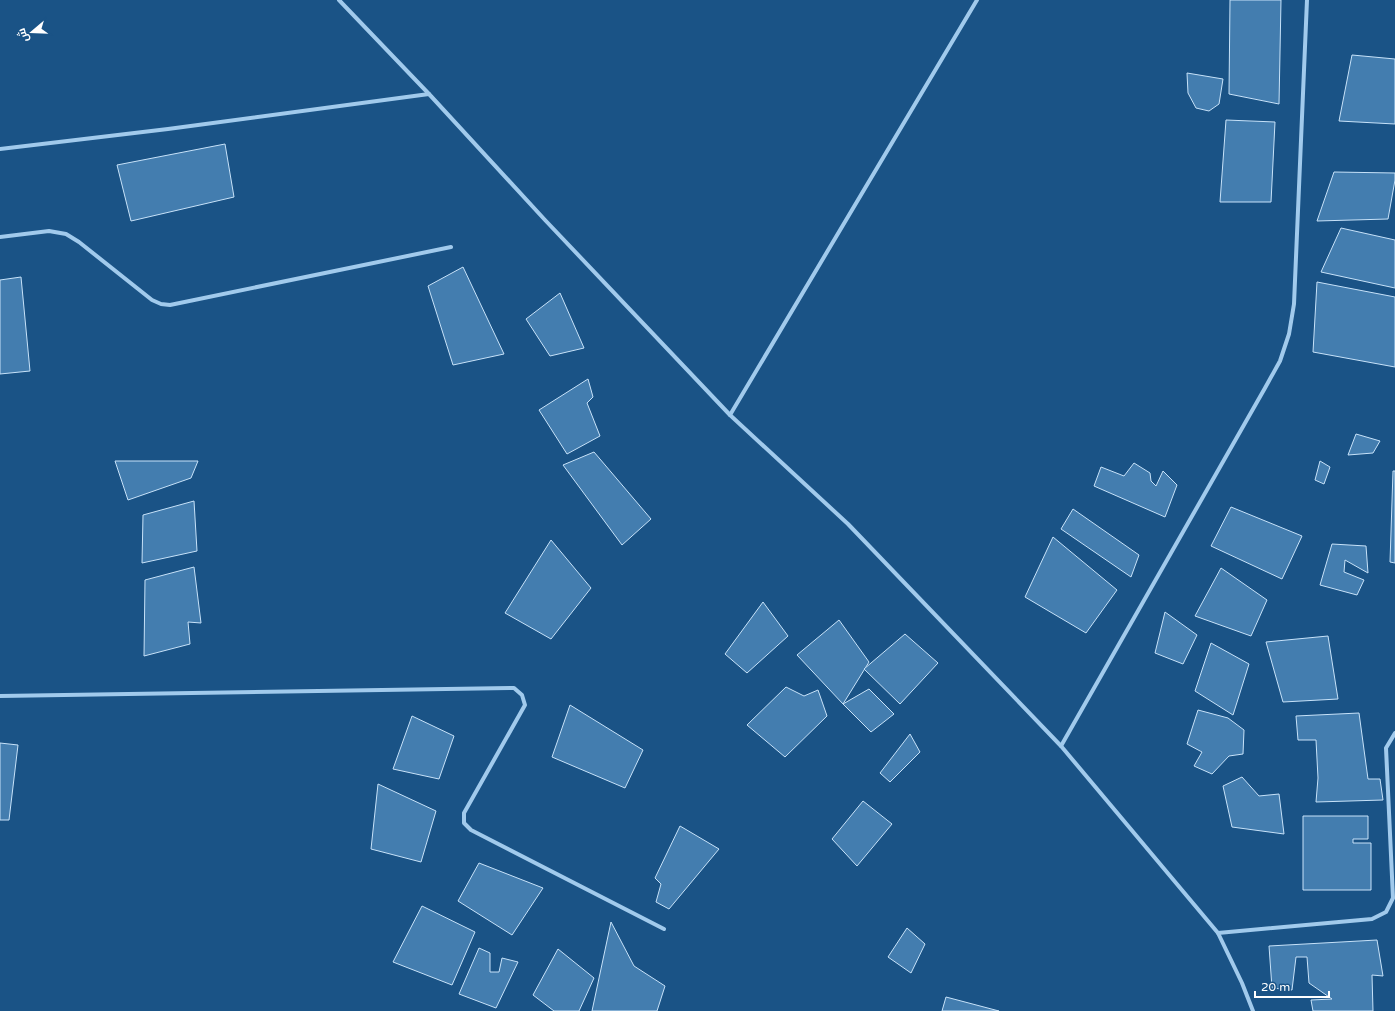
<svg xmlns="http://www.w3.org/2000/svg" width="1395" height="1011" font-family="'Varela Round',Cairo,sans-serif">
<style>
.building{fill:#437daf;stroke:#c7e2f9}
.lines{fill:none;stroke-linecap:round;stroke-linejoin:round}
.minor{stroke:#a1caec;stroke-width:4}
</style>
<rect width="100%" height="100%" fill="#1a5386"/>
<!-- building -->
<g class="building">
<polygon points="1230,0 1281,0 1279,104 1229,94"/>
<polygon points="1352,55 1395,59 1395,124 1339,121"/>
<polygon points="1187,73 1223,79 1219,104 1209,111 1196,108 1188,93"/>
<polygon points="1226,120 1275,122 1271,202 1220,202"/>
<polygon points="225,144 234,197 131,221 117,165"/>
<polygon points="1334,172 1395,173 1395,180 1388,219 1317,221"/>
<polygon points="1341,228 1395,240 1395,288 1321,272"/>
<polygon points="463,267 504,354 453,365 428,286"/>
<polygon points="21,277 30,371 0,374 0,280"/>
<polygon points="1317,282 1395,297 1395,367 1313,352"/>
<polygon points="560,293 584,348 550,356 526,319"/>
<polygon points="588,379 593,397 587,403 600,436 567,454 539,410"/>
<polygon points="1356,434 1380,441 1373,453 1348,455"/>
<polygon points="594,452 651,519 622,545 563,465"/>
<polygon points="115,461 198,461 191,478 128,500"/>
<polygon points="1320,461 1330,467 1324,484 1315,480"/>
<polygon points="1134,463 1150,473 1151,481 1156,486 1163,471 1177,485 1165,517 1094,486 1101,467 1124,476"/>
<polygon points="1393,471 1395,471 1395,563 1390,562"/>
<polygon points="194,501 197,551 142,563 143,515"/>
<polygon points="1231,507 1302,536 1282,579 1211,546"/>
<polygon points="1073,509 1139,555 1131,577 1061,529"/>
<polygon points="1053,537 1117,590 1086,633 1025,597"/>
<polygon points="551,540 591,588 551,639 505,613"/>
<polygon points="1332,544 1366,546 1368,573 1345,560 1344,572 1364,580 1357,595 1320,585"/>
<polygon points="194,567 201,623 188,622 190,644 144,656 145,580"/>
<polygon points="1221,568 1267,600 1251,636 1195,616"/>
<polygon points="763,602 788,636 747,673 725,654"/>
<polygon points="1165,612 1197,635 1183,664 1155,653"/>
<polygon points="839,620 869,662 843,704 797,655"/>
<polygon points="905,634 938,663 900,704 864,669"/>
<polygon points="1328,636 1338,699 1283,702 1266,642"/>
<polygon points="1211,643 1249,664 1233,715 1195,691"/>
<polygon points="786,687 804,696 818,690 827,716 785,757 747,725"/>
<polygon points="869,689 894,714 871,732 843,704"/>
<polygon points="570,705 643,750 625,788 552,757"/>
<polygon points="1198,710 1228,718 1244,730 1243,754 1229,756 1212,774 1194,766 1202,752 1187,744"/>
<polygon points="1359,713 1368,779 1380,779 1383,800 1316,802 1318,778 1316,740 1298,740 1296,716"/>
<polygon points="412,716 454,736 439,779 393,769"/>
<polygon points="910,734 920,752 890,782 880,773"/>
<polygon points="0,743 18,745 9,820 0,820"/>
<polygon points="1242,777 1259,796 1279,794 1284,834 1232,827 1223,786"/>
<polygon points="378,784 436,811 421,862 371,849"/>
<polygon points="863,801 892,824 857,866 832,839"/>
<polygon points="1303,816 1368,816 1368,839 1353,839 1353,843 1371,843 1371,890 1303,890"/>
<polygon points="680,826 719,849 669,909 656,902 661,884 655,878"/>
<polygon points="479,863 543,888 512,935 458,901"/>
<polygon points="422,906 475,932 452,985 393,962"/>
<polygon points="611,922 634,966 665,986 657,1011 592,1011"/>
<polygon points="907,928 925,944 911,973 888,957"/>
<polygon points="1377,940 1383,976 1372,975 1373,1011 1313,1011 1311,1000 1332,999 1309,983 1307,957 1296,957 1292,990 1272,988 1269,946"/>
<polygon points="479,948 490,953 490,972 499,972 502,958 518,962 496,1008 459,994"/>
<polygon points="558,949 594,978 579,1011 554,1011 533,995"/>
<polygon points="946,997 999,1011 942,1011"/>
</g>
<g class="lines">
<!-- minor -->
<g class="minor">
<polyline points="339,0 429,94 545,220 730,415 848,524 1061,746 1218,933 1242,983 1253,1011"/>
<polyline points="0,149 168,129 429,94"/>
<polyline points="0,237 49,231 66,234 79,242 152,300 161,304 170,305 451,247"/>
<polyline points="730,415 977,0"/>
<polyline points="0,696 514,688 522,695 525,705 464,813 464,823 471,830 664,929"/>
<polyline points="1061,746 1265,388 1280,361 1289,334 1294,304 1307,0"/>
<polyline points="1218,933 1372,919 1386,912 1393,898 1386,748 1395,733"/>
</g>
</g>
<!-- north arrow -->
<g transform="translate(32 32) rotate(251)" stroke="#1a5386" stroke-width="3" paint-order="stroke">
<path d="M0-3L7 15L0 10L-7 15Z" fill="#ffffff"/>
<text y="-6" font-size="11" font-weight="bold" text-anchor="middle" fill="#ffffff">ش</text>
</g>
<!-- scale -->
<path d="M1255 991v6h74v-6" fill="none" stroke="#ffffff" stroke-width="2"/>
<text x="1261" y="991" font-size="12" fill="#ffffff" stroke="#1a5386" stroke-width="3" paint-order="stroke">20 m</text>
</svg>
